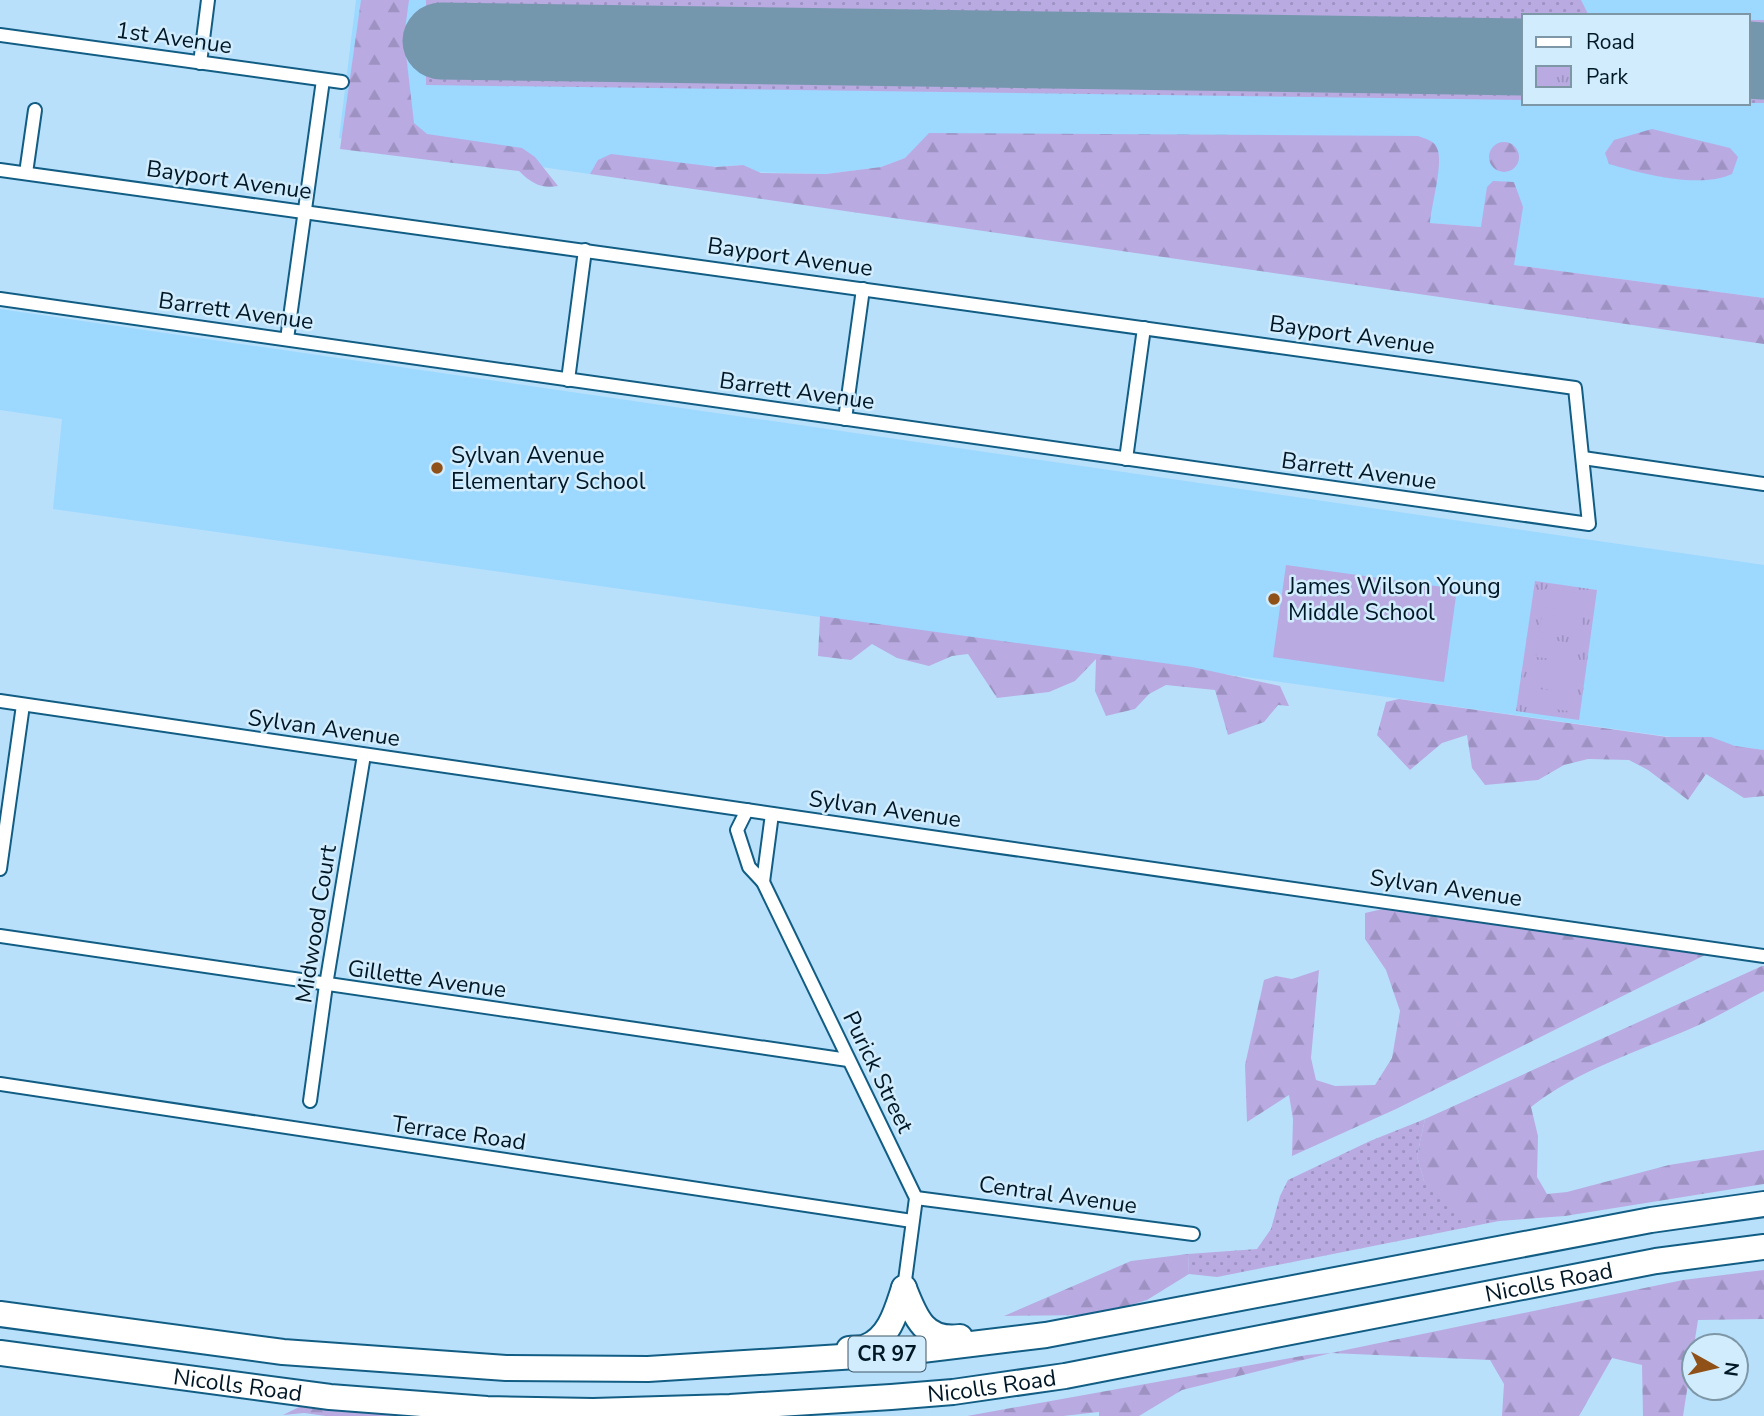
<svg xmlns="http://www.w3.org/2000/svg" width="1764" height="1416" font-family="'Nunito Sans',sans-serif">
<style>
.built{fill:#9cd8ff;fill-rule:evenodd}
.grass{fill:url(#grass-dots)}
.forest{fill:url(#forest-firs)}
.park{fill:url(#park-tufts)}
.garden{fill:#b9aae1}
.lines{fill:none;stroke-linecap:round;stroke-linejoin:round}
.runway{stroke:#7597ae;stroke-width:77}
.street-casing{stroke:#125d84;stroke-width:16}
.highway-casing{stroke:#125d84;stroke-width:28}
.street{stroke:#fff;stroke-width:12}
.highway{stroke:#fff;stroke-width:24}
.poi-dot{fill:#905118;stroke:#d1ecfd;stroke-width:2.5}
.labels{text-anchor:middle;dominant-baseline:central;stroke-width:5;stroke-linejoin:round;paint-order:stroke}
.shield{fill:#d1ecfd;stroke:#3f5766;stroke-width:2}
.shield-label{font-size:21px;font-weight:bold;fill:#001726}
.street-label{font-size:23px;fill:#001726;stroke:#d1ecfd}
.poi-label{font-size:23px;fill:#001726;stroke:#d1ecfd;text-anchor:start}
</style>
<defs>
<pattern id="grass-dots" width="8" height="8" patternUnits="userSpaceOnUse" patternTransform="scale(1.75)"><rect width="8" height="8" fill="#b9aae1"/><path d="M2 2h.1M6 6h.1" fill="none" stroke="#9d92c1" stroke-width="1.8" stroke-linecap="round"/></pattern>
<pattern id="forest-firs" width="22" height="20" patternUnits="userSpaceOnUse" patternTransform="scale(1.75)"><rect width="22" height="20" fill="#b9aae1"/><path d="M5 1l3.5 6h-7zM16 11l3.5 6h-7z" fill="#9d92c1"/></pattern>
<pattern id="park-tufts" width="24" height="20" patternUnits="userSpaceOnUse" patternTransform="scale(1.75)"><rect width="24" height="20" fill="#b9aae1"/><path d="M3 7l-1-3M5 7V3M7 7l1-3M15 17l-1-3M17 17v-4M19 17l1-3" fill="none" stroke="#9d92c1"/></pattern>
</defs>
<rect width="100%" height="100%" fill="#b8e0fb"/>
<!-- built -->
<g class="built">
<path d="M356 0H1764V298L1514 265 1482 227 1429 223 930 133 905 158 881 167 826 174 756 172 743 165 590 174 339 138ZM1524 16H1748V103H1524Z"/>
<polygon points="0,309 1764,565 1764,750 53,509 62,419 0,410"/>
</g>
<!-- grass -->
<g class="grass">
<polygon points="426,0 1581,0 1589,16 1524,16 1524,100 426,85"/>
<rect x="1748" y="20" width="16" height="83"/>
<polygon points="1425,1119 1417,1156 1424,1181 1499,1221 1217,1277 1189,1274 1188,1254 1257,1249 1271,1229 1280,1196 1288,1180 1370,1141"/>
</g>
<!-- forest -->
<g class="forest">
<path d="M361 0H409L404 37 414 123 427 134 522 148 535 157 558 186C541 189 531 183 519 171L340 149Z"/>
<path d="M1652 129 1730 148 1738 157 1732 174C1699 189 1643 174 1609 164L1605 153 1614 140Z"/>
<path d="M929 133 1418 136C1425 139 1434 140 1437 148 1444 162 1431 206 1430 223L1481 227 1487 187 1493 181 1514 182 1523 207 1514 265 1764 298V344L590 174 598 160 611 154 716 167 743 165 761 173 826 174 881 167 905 158Z"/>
<circle cx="1504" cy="157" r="15"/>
<polygon points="820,616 1192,667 1280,686 1289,706 1278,705 1264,722 1228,735 1215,690 1166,685 1149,694 1135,709 1106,716 1095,691 1096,659 1075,681 1049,692 997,698 968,654 952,656 929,666 897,658 872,644 851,660 818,656"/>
<polygon points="1399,699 1667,737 1711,737 1735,746 1764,750 1764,796 1744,798 1706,774 1688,800 1648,770 1629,760 1588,759 1564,765 1538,780 1485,785 1472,768 1467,735 1442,743 1410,770 1377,735 1386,702"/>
<polygon points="1387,908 1707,954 1396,1109 1292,1156 1293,1119 1289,1095 1247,1122 1245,1065 1264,980 1276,976 1292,979 1319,970 1311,1058 1316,1080 1335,1086 1375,1085 1392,1058 1400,1011 1386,970 1365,939 1365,913"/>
<path d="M1762 966H1764V991C1740 1003 1716 1018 1692 1028 1637 1052 1578 1070 1531 1107L1538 1136 1537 1177 1547 1194 1567 1192 1669 1165 1764 1150V1184L1565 1216 1499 1221 1463 1216 1424 1181 1417 1156 1425 1119Z"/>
<polygon points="1188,1254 1189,1274 1147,1300 1097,1315 1004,1316 1131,1261"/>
<polygon points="1764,1270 1764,1319 1698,1320 1683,1416 1643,1416 1642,1365 1612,1358 1579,1416 1502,1416 1504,1384 1490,1360 1331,1353 1182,1390 1139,1416 1099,1416 1099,1412 1063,1416 967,1416 1307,1355 1331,1353 1683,1280"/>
<polygon points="301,1406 434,1416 326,1416 304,1413 283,1415"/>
</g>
<!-- park -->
<polygon class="park" points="1535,581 1597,590 1579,720 1516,711"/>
<!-- garden -->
<g class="garden">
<polygon points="1286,565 1457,589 1444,682 1273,657"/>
<polygon points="1545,589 1585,594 1583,612 1543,607"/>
<polygon points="1542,614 1582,619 1579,637 1539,632"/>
<polygon points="1538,638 1578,644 1576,662 1536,657"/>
<polygon points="1535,663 1575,669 1572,687 1532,682"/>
<polygon points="1531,688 1571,693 1569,711 1529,706"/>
</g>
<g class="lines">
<!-- runway -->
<g class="runway">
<polyline points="441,41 1524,57"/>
<polyline points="1748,60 1764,61"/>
</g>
<defs>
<g id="street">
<polyline points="0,35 342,82"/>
<polyline points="200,63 208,0"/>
<polyline points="0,170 1575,388 1589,524 0,299"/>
<polyline points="26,173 35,110"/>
<polyline points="287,339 323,80"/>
<polyline points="568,380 585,250"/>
<polyline points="845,419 863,289"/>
<polyline points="1583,458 1764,484"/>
<polyline points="1126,459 1144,328"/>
<polyline points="0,701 972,843 1764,956"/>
<polyline points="747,810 737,830 749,867 763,882 772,814"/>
<polyline points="0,869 23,705"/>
<polyline points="763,882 916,1198 904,1288"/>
<polyline points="0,936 848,1060"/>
<polyline points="0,1084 912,1221"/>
<polyline points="310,1101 326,985 364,755"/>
<polyline points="916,1198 1193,1234"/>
</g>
<g id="highway">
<path d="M904 1288C915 1316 924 1342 960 1337"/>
<polyline points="0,1314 283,1352 506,1368 648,1369 889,1354 1046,1335 1651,1220 1764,1204"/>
<path d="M849 1349C854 1348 861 1349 866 1347 890 1338 897 1309 904 1288"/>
<path id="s1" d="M0 1353 330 1397 487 1409 593 1411 730 1407 891 1397 953 1392 1065 1376 1656 1261 1764 1247"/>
</g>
</defs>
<!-- street casing -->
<use href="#street" class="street-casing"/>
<!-- highway casing -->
<use href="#highway" class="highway-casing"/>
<!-- street -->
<use href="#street" class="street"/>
<!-- highway -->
<use href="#highway" class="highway"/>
</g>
<!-- markers -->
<g class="poi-dot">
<circle cx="437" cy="468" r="7"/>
<circle cx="1274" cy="599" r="7"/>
</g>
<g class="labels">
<!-- shield labels -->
<rect class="shield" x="848.5" y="1336.5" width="77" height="35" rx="5"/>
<g class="shield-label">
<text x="887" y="1354">CR 97</text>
</g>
<!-- street labels -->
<g class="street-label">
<text transform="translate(174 38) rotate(8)">1st Avenue</text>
<text transform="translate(229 180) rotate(8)">Bayport Avenue</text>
<text transform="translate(790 257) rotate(8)">Bayport Avenue</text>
<text transform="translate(236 311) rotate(8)">Barrett Avenue</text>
<text transform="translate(1352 335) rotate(8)">Bayport Avenue</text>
<text transform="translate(797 391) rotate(8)">Barrett Avenue</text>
<text transform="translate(1359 471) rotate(8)">Barrett Avenue</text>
<text transform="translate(324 728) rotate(8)">Sylvan Avenue</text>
<text transform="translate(885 809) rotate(8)">Sylvan Avenue</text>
<text transform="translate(1446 888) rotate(8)">Sylvan Avenue</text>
<text transform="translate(316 924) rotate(-81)">Midwood Court</text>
<text transform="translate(427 979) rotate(8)">Gillette Avenue</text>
<text transform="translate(878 1072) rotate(64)">Purick Street</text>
<text transform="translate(459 1133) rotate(8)">Terrace Road</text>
<text transform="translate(1058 1195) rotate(8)">Central Avenue</text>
<text stroke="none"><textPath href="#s1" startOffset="1563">Nicolls Road</textPath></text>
<text stroke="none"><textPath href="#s1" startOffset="240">Nicolls Road</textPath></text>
<text stroke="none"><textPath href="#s1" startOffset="996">Nicolls Road</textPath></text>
</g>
<!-- poi labels -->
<g class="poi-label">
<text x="451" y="455">Sylvan Avenue<tspan x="451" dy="26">Elementary School</tspan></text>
<text x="1288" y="586">James Wilson Young<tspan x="1288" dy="26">Middle School</tspan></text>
</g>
</g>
<!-- legend -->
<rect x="1522" y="14" width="228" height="91" fill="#d1ecfd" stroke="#7d97a7" stroke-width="2"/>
<rect x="1536" y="37" width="35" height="10" fill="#ffffff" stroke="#7d97a7" stroke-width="2"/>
<text x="1586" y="49" font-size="21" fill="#001726">Road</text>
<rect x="1536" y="66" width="35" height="21" fill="url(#park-tufts)" stroke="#7d97a7" stroke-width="2"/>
<text x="1586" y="84" font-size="21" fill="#001726">Park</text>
<!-- north arrow -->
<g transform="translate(1715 1367) rotate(98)"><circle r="33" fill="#d1ecfd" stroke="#7d97a7" stroke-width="2"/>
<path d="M0-5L12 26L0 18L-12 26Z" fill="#905118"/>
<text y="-10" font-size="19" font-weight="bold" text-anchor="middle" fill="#001726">N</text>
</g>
</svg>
